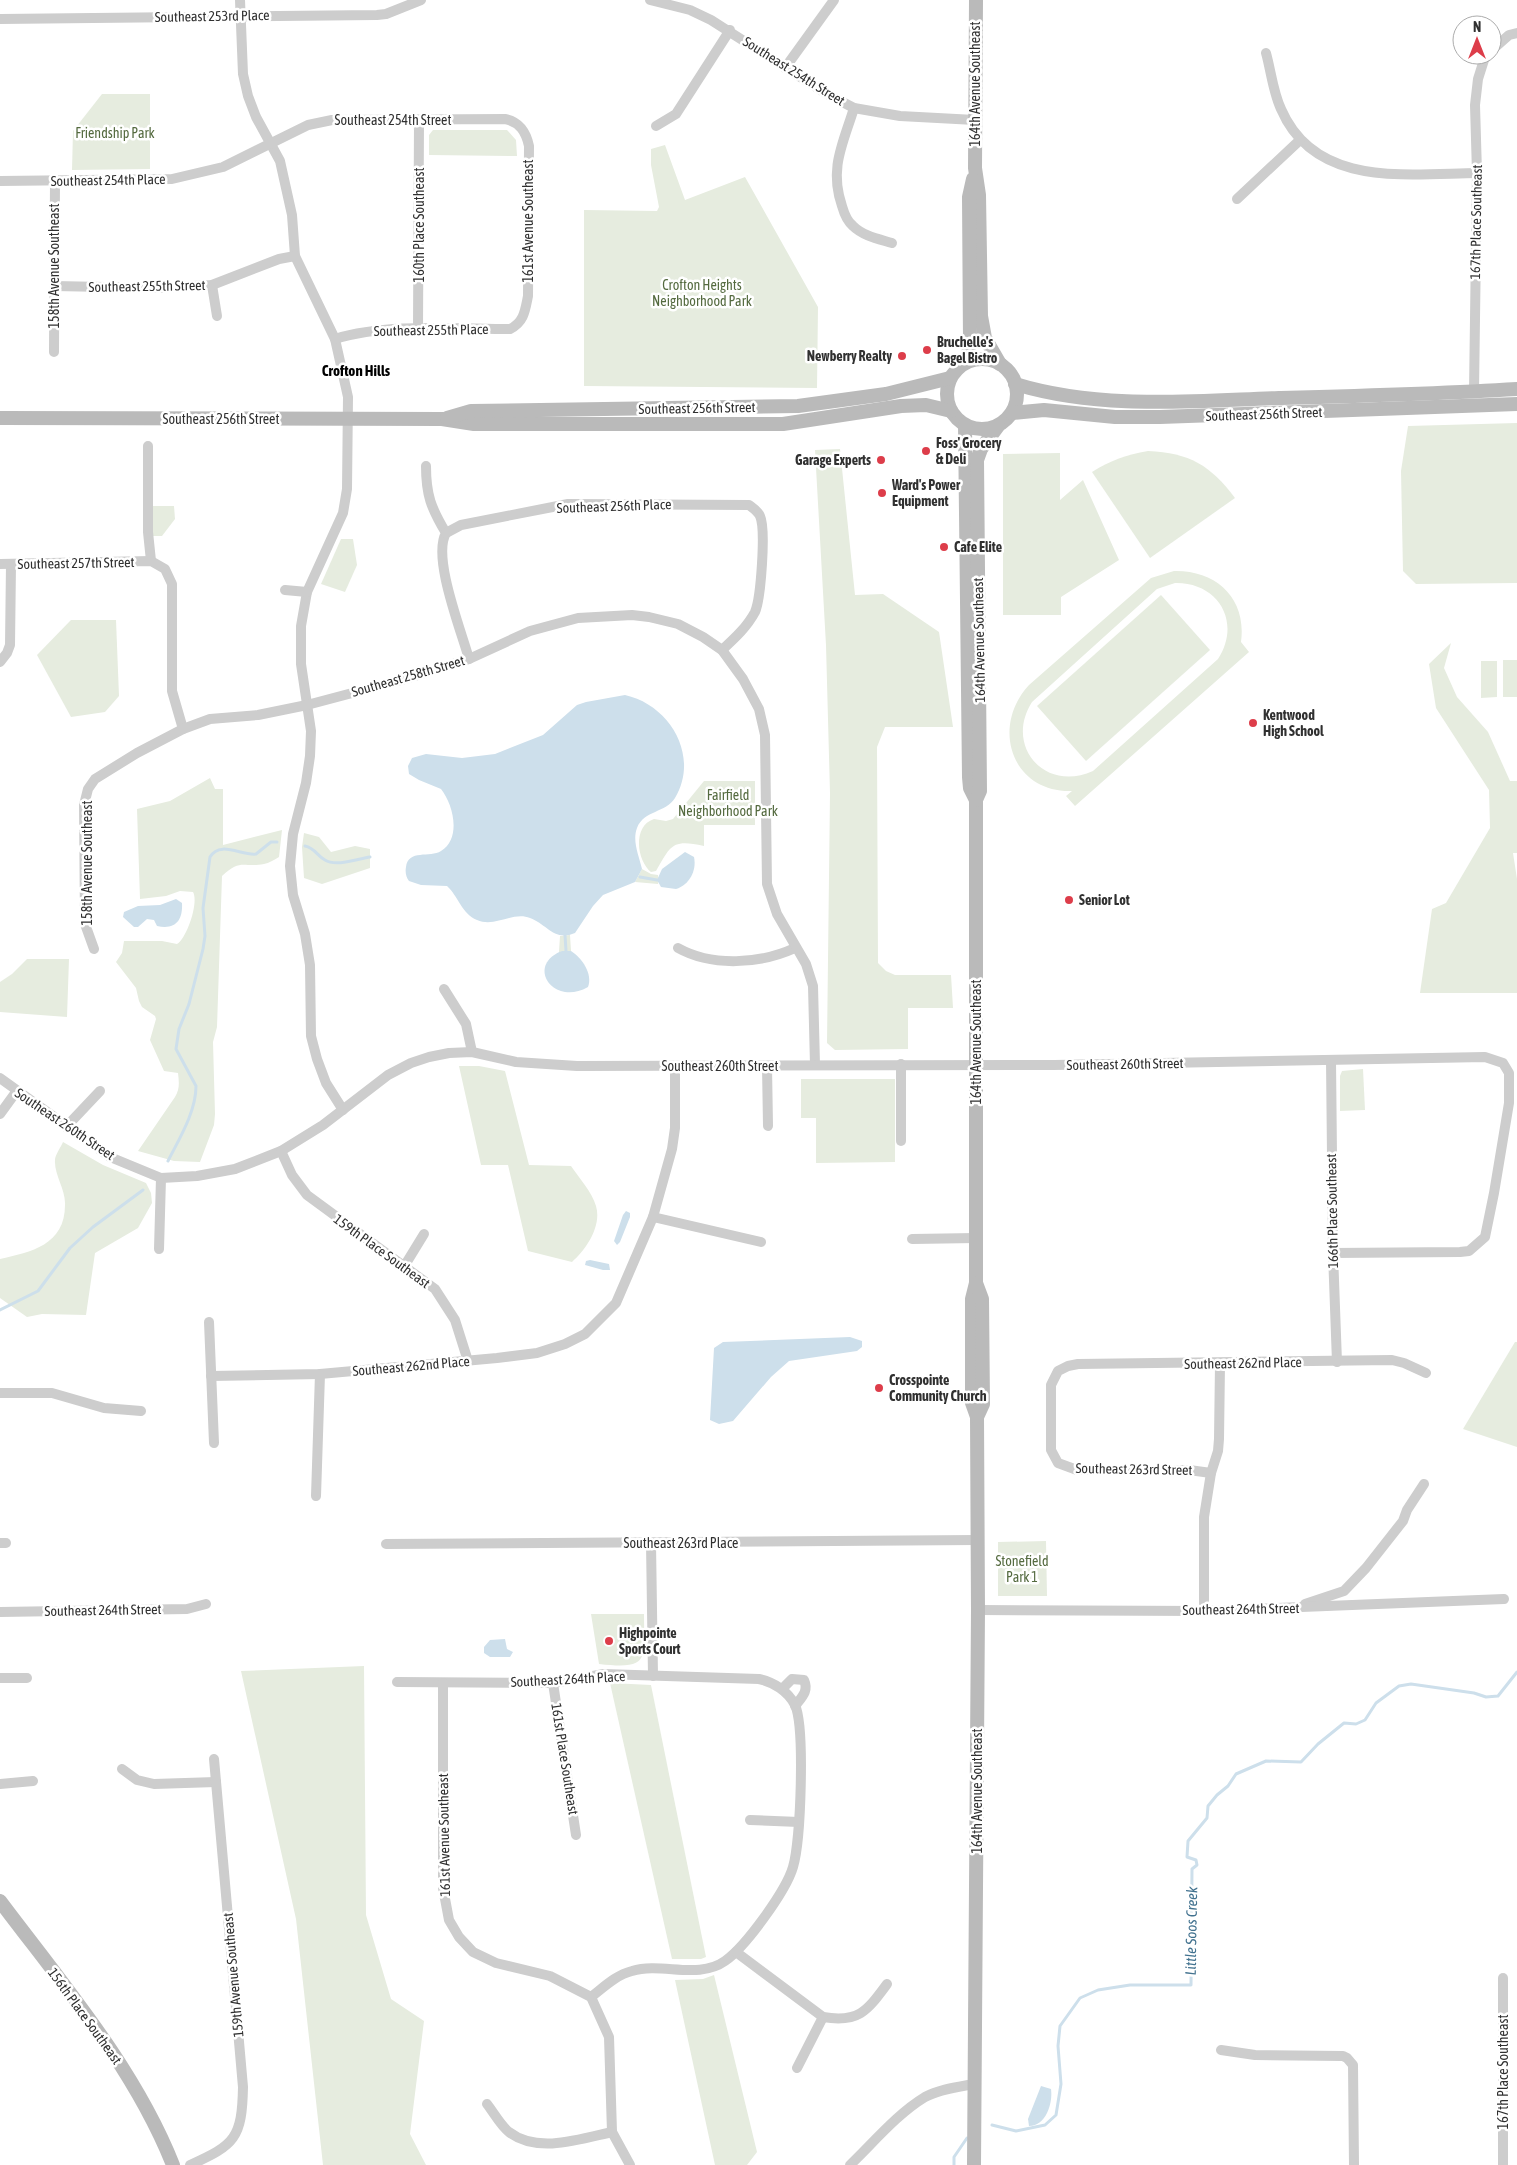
<svg xmlns="http://www.w3.org/2000/svg" width="1517" height="2165" font-family="'Asap Condensed',sans-serif">
<style>
.green{fill:#e6ecdf;fill-rule:evenodd}
.water{fill:#cddfeb}
.lines{fill:none;stroke-linecap:round;stroke-linejoin:round}
.stream{stroke:#cddfeb;stroke-width:3}
.street{stroke:#cdcdcd;stroke-width:10}
.secondary{stroke:#bababa;stroke-width:14}
.poi-dot{fill:#dd3d4a;stroke:#fff;stroke-width:2}
.labels{text-anchor:middle;dominant-baseline:central;stroke-width:5;stroke-linejoin:round;paint-order:stroke}
.street-label{font-size:14px;fill:#303030;stroke:#fff}
.park-label{font-size:14px;fill:#546a3f;stroke:#fff}
.poi-label{font-size:14px;font-weight:bold;fill:#303030;stroke:#fff;text-anchor:start}
.neighbourhood-label{font-size:15px;font-weight:bold;fill:#000;stroke:#fff}
.water-label{font-size:15px;font-style:italic;fill:#42728f;stroke:#fff}
</style>
<rect width="100%" height="100%" fill="#fff"/>
<!-- green -->
<g class="green">
<polygon points="102,94 150,94 150,169 72,170 73,131"/>
<polygon points="433,130 507,130 516,140 517,156 429,155 429,135"/>
<polygon points="665,145 685,200 745,177 818,307 817,388 584,386 584,210 657,211 659,207 651,165 651,149"/>
<polygon points="1517,423 1517,583 1416,584 1403,571 1401,471 1408,426"/>
<polygon points="840,449 855,595 883,594 939,632 953,727 885,727 877,747 878,963 886,971 895,975 951,975 953,1008 908,1008 908,1049 835,1050 827,1043 830,793 826,645 815,450"/>
<path d="M1148 451C1190 453 1210 465 1235 498L1150 558 1092 472C1111 460 1126 455 1148 451Z"/>
<polygon points="1060,453 1060,500 1083,480 1119,560 1061,597 1061,615 1003,615 1003,454"/>
<polygon points="152,506 174,506 175,519 162,536 153,536"/>
<polygon points="341,539 353,539 357,565 345,592 321,584"/>
<path d="M1174 571C1216 570 1247 598 1241 642L1249 652 1075 806 1066 796 1072 791C1012 793 990 727 1029 685L1151 578ZM1175 583C1218 582 1242 622 1218 659L1093 771C1045 793 1004 746 1032 702L1157 589Z"/>
<polygon points="1161,595 1210,650 1086,761 1037,706"/>
<polygon points="71,620 116,620 119,696 105,712 71,717 37,655"/>
<polygon points="1451,643 1444,668 1457,697 1488,732 1510,781 1517,781 1517,853 1513,853 1517,879 1517,993 1420,993 1432,909 1446,903 1490,828 1489,790 1436,708 1429,664"/>
<rect x="1503" y="660" width="14" height="37"/>
<polygon points="1481,661 1497,661 1497,697 1481,698"/>
<path d="M210 778 215 789H223V845L282 830 279 857C274 860 269 863 264 864 243 868 241 858 222 876L217 1027 213 1042 215 1114 214 1125 200 1162 174 1161 138 1151 175 1097C180 1089 179 1082 178 1073L164 1071 150 1040 156 1019 155 1016 142 1007 139 1001 136 988 116 962 122 953 124 941H162L177 944C187 938 199 902 193 892L180 891 166 896 140 899 137 809 170 801Z"/>
<path d="M704 781H755V825H704V846C672 839 671 845 656 871L651 872C637 861 632 826 654 819L666 821 673 819Z"/>
<polygon points="304,833 319,837 331,852 355,846 370,849 370,868 322,884 304,878 302,847"/>
<polygon points="642,869 651,874 658,875 658,884 635,882"/>
<polygon points="570,935 571,951 559,952 560,936"/>
<polygon points="27,959 69,959 67,1017 0,1012 0,982 12,974"/>
<path d="M459 1066H479L505 1071 529 1165 571 1166C579 1178 592 1192 596 1206 602 1226 586 1250 572 1262L528 1251 508 1165H481Z"/>
<polygon points="1363,1069 1365,1110 1340,1111 1340,1076 1342,1071"/>
<polygon points="801,1079 895,1079 895,1162 816,1163 816,1118 801,1118"/>
<path d="M63 1142 103 1165 146 1183 151 1193 152 1203 138 1228 95 1253 86 1315 42 1314 27 1317 0 1298V1259C31 1252 65 1245 65 1205 66 1190 54 1175 55 1160 55 1155 61 1147 63 1142Z"/>
<polygon points="1515,1342 1517,1342 1517,1447 1463,1429"/>
<polygon points="1046,1541 1047,1596 998,1596 998,1542"/>
<path d="M591 1614H644C644 1659 651 1670 599 1664Z"/>
<polygon points="364,1666 366,1915 391,1999 424,2021 410,2134 426,2165 323,2165 296,1919 241,1671"/>
<polygon points="610,1683 651,1685 706,1957 701,1959 672,1959"/>
<polygon points="714,1975 757,2152 747,2165 715,2165 675,1980 703,1979"/>
</g>
<!-- water -->
<g class="water">
<path d="M625 695C670 705 700 756 675 798 666 813 644 810 637 828 632 841 639 856 642 869L635 882 603 895 593 906 575 933C554 942 547 924 530 918 513 911 495 928 477 920 462 914 458 896 447 886L421 885 409 881C406 877 405 872 406 867 408 849 430 858 441 851 462 838 453 804 441 789L419 780 409 774 408 766 412 758 426 754 462 758 495 754 543 735 577 705 586 702Z"/>
<path d="M685 852 694 857C697 871 689 885 676 889L661 887 657 880 662 869Z"/>
<path d="M176 899 182 903C183 921 175 930 157 926L154 920 147 919 138 927H134L123 917 124 912 138 906 160 905Z"/>
<path d="M562 951H571C582 958 593 974 588 987 553 1007 525 965 562 951Z"/>
<polygon points="626,1211 630,1213 630,1217 620,1242 617,1245 614,1241 623,1215"/>
<polygon points="590,1260 609,1264 610,1270 603,1270 585,1265 586,1261"/>
<polygon points="850,1337 862,1341 862,1347 857,1351 789,1361 771,1377 733,1421 719,1424 710,1420 714,1348 723,1342"/>
<polygon points="505,1639 507,1649 513,1652 510,1657 490,1657 484,1653 484,1647 490,1640"/>
<path d="M1041 2086 1051 2089C1053 2103 1046 2126 1029 2126L1028 2119Z"/>
</g>
<g class="lines">
<!-- stream -->
<g class="stream">
<path d="M305 846C315 848 317 856 325 860 336 867 357 859 370 857"/>
<polyline points="640,877 657,880"/>
<polyline points="565,935 566,951"/>
<path d="M168 1161C179 1139 196 1112 196 1086L176 1049 179 1029 189 1004 203 949 205 936 203 908 210 857C220 840 242 856 256 854L271 842H277"/>
<polyline points="0,1310 38,1291 70,1248 93,1227 143,1190"/>
<polyline points="992,2125 1016,2131 1045,2125 1056,2115 1061,2084 1058,2046 1060,2026 1080,1998 1098,1990 1130,1985 1191,1985 1192,1869 1197,1865 1196,1860 1187,1857 1188,1841 1207,1818 1208,1806 1217,1795 1228,1786 1236,1774 1266,1761 1301,1762 1318,1744 1344,1723 1356,1724 1365,1720 1376,1703 1399,1686 1411,1684 1474,1693 1486,1697 1498,1696 1517,1672"/>
<polyline points="954,2165 954,2157 967,2138"/>
</g>
<!-- street -->
<g class="street">
<polyline points="240,0 243,74 248,96 256,117 280,161 292,215 295,256 335,339 348,397 347,489 343,513 307,592 301,626 301,664 311,731 310,756 306,783 293,834 290,866 293,895 305,934 310,965 311,1036 317,1059 326,1083 343,1110"/>
<polyline points="650,0 690,10 711,20 827,94 854,108 900,116 975,120"/>
<polyline points="0,19 377,15 386,14 421,0"/>
<polyline points="1492,50 1509,35 1517,33"/>
<path d="M1266 53C1271 71 1273 92 1281 109 1315 188 1406 174 1477 173"/>
<polyline points="785,68 834,0"/>
<path d="M854 108C843 144 829 168 842 206 844 213 848 222 853 226 863 236 879 239 892 243"/>
<polyline points="656,126 676,114 730,30"/>
<path d="M0 181 172 179 223 167 308 125 332 120 505 119C520 122 526 132 529 146L528 296C525 311 524 322 510 329 456 329 387 323 335 339"/>
<polyline points="1237,199 1300,140"/>
<polyline points="212,285 217,316"/>
<polyline points="54,286 156,288 212,285 279,259 295,256"/>
<polyline points="418,329 419,120"/>
<polyline points="54,352 55,181"/>
<polyline points="1474,392 1477,173 1475,105 1478,79 1484,60 1488,55"/>
<polyline points="148,446 148,532 151,561"/>
<path d="M426 466C426 495 431 508 446 533 432 557 461 630 469 659"/>
<path d="M446 533 461 525 568 504 749 505C753 508 758 511 760 516 766 529 761 598 755 612 747 627 735 638 722 650"/>
<polyline points="0,564 151,561 165,569 172,584 172,691 183,729"/>
<polyline points="285,590 307,592"/>
<polyline points="0,662 7,653 10,645 11,564"/>
<path d="M678 948C712 967 760 964 795 948"/>
<polyline points="94,949 85,924 84,805 88,789 95,779 137,753 183,729 210,719 258,715 307,705 405,679 469,659 530,631 578,618 632,615 649,617 678,624 703,637 722,650 743,679 759,709 765,735 767,884 777,914 806,964 813,986 815,1065"/>
<polyline points="444,989 466,1024 472,1052"/>
<polyline points="1331,1060 1333,1253 1337,1362"/>
<polyline points="767,1066 768,1126"/>
<polyline points="0,1078 110,1157 161,1178 197,1176 235,1169 281,1151 323,1125 388,1075 411,1063 429,1057 449,1053 472,1052 516,1062 577,1066 1054,1065 1485,1057 1503,1063 1509,1073 1509,1103 1494,1193 1485,1237 1469,1251 1460,1252 1333,1253"/>
<polyline points="0,1114 16,1092"/>
<polyline points="66,1127 100,1091"/>
<polyline points="901,1141 901,1064"/>
<polyline points="281,1151 292,1175 307,1195 435,1289 455,1320 468,1361"/>
<polyline points="653,1217 761,1242"/>
<polyline points="912,1239 976,1238"/>
<polyline points="159,1249 161,1178"/>
<polyline points="405,1265 424,1234"/>
<polyline points="209,1322 214,1443"/>
<polyline points="211,1376 320,1374 497,1358 537,1353 565,1344 585,1334 616,1303 653,1217 672,1149 675,1128 675,1066"/>
<polyline points="0,1393 52,1393 104,1408 141,1411"/>
<polyline points="1211,1473 1189,1470 1077,1470 1058,1463 1051,1450 1051,1385 1058,1371 1068,1366 1078,1364 1392,1360 1404,1363 1426,1373"/>
<polyline points="316,1496 320,1374"/>
<polyline points="0,1543 6,1543"/>
<polyline points="651,1543 653,1676"/>
<polyline points="386,1544 977,1540"/>
<polyline points="1305,1604 1344,1591 1366,1568 1403,1521 1407,1510 1424,1484"/>
<polyline points="978,1610 1204,1611 1504,1599"/>
<polyline points="1204,1611 1204,1517 1211,1473 1218,1451 1219,1439 1220,1364"/>
<polyline points="0,1612 187,1609 206,1604"/>
<polyline points="0,1678 27,1678"/>
<path d="M397 1682 553 1683 604 1674 759 1679C773 1682 788 1691 795 1705 805 1727 801 1841 793 1867 786 1891 746 1946 725 1961 698 1980 662 1962 632 1971 616 1975 604 1987 591 1997"/>
<polyline points="443,1683 443,1888 449,1920 459,1937 473,1952 496,1963 550,1976 591,1997 609,2037 612,2132 630,2165"/>
<polyline points="553,1683 576,1835"/>
<path d="M782 1689 792 1679 804 1680C809 1691 802 1697 795 1706"/>
<polyline points="122,1769 137,1780 154,1784 216,1782"/>
<polyline points="0,1784 33,1781"/>
<polyline points="750,1820 799,1822"/>
<path d="M736 1952 823 2017C859 2023 867 2011 887 1984"/>
<polyline points="1503,1978 1503,2165"/>
<polyline points="1221,2050 1255,2055 1343,2056 1347,2058 1353,2065 1354,2165"/>
<polyline points="797,2068 823,2017"/>
<path d="M487 2104C494 2113 501 2126 509 2132 537 2154 581 2139 612 2132"/>
<path d="M190 2165C235 2145 242 2138 243 2087L214 1759"/>
<path d="M850 2165C874 2142 897 2114 925 2097 940 2089 958 2087 974 2084"/>
</g>
<!-- secondary -->
<g class="secondary">
<polyline points="976,0 975,168 979,195 981,316 985,338 1000,364"/>
<circle cx="982" cy="394" r="35"/>
<polyline points="967,362 970,340 969,197 973,179"/>
<path d="M1015 384C1100 410 1191 401 1279 398 1358 396 1438 394 1517 389"/>
<polyline points="1012,413 1044,410 1115,417 1160,417 1517,404"/>
<polyline points="0,418 442,419 474,424 783,424 901,406 926,405 951,411"/>
<polyline points="447,418 471,411 798,406 886,394 950,378"/>
<polyline points="965,425 969,777 970,788 976,800 976,1283 972,1299 972,1403 977,1417 978,1610 974,2165"/>
<polyline points="976,800 980,791 977,460 981,449 998,426"/>
<polyline points="976,1283 982,1299 983,1404 977,1417"/>
<path d="M0 1901C63 1985 134 2067 173 2165"/>
</g>
</g>
<!-- markers -->
<g class="poi-dot">
<circle cx="927" cy="350" r="5"/>
<circle cx="902" cy="356" r="5"/>
<circle cx="926" cy="451" r="5"/>
<circle cx="881" cy="460" r="5"/>
<circle cx="882" cy="493" r="5"/>
<circle cx="944" cy="547" r="5"/>
<circle cx="1253" cy="723" r="5"/>
<circle cx="1069" cy="900" r="5"/>
<circle cx="879" cy="1388" r="5"/>
<circle cx="609" cy="1641" r="5"/>
</g>
<g class="labels">
<!-- street labels -->
<g class="street-label">
<text transform="translate(212 16) rotate(-1)">Southeast 253rd Place</text>
<text transform="translate(794 71) rotate(32)">Southeast 254th Street</text>
<text transform="translate(975 84) rotate(-90)">164th Avenue Southeast</text>
<text x="393" y="120">Southeast 254th Street</text>
<text transform="translate(108 180) rotate(-1)">Southeast 254th Place</text>
<text transform="translate(528 221) rotate(-90)">161st Avenue Southeast</text>
<text transform="translate(1476 222) rotate(-89)">167th Place Southeast</text>
<text transform="translate(419 225) rotate(-90)">160th Place Southeast</text>
<text transform="translate(54 266) rotate(-90)">158th Avenue Southeast</text>
<text transform="translate(147 286) rotate(-1)">Southeast 255th Street</text>
<text transform="translate(431 330) rotate(-1)">Southeast 255th Place</text>
<text transform="translate(697 408) rotate(-1)">Southeast 256th Street</text>
<text transform="translate(1264 414) rotate(-2)">Southeast 256th Street</text>
<text x="221" y="419">Southeast 256th Street</text>
<text transform="translate(614 506) rotate(-2)">Southeast 256th Place</text>
<text transform="translate(76 563) rotate(-1)">Southeast 257th Street</text>
<text transform="translate(979 640) rotate(-91)">164th Avenue Southeast</text>
<text transform="translate(408 676) rotate(-16)">Southeast 258th Street</text>
<text transform="translate(87 863) rotate(-90)">158th Avenue Southeast</text>
<text transform="translate(976 1042) rotate(-90)">164th Avenue Southeast</text>
<text transform="translate(1125 1064) rotate(-1)">Southeast 260th Street</text>
<text x="720" y="1066">Southeast 260th Street</text>
<text transform="translate(65 1124) rotate(34)">Southeast 260th Street</text>
<text transform="translate(1332 1211) rotate(-91)">166th Place Southeast</text>
<text transform="translate(382 1251) rotate(36)">159th Place Southeast</text>
<text transform="translate(1243 1363) rotate(-1)">Southeast 262nd Place</text>
<text transform="translate(411 1366) rotate(-5)">Southeast 262nd Place</text>
<text transform="translate(1134 1469) rotate(1)">Southeast 263rd Street</text>
<text x="681" y="1543">Southeast 263rd Place</text>
<text transform="translate(1241 1609) rotate(-1)">Southeast 264th Street</text>
<text transform="translate(103 1610) rotate(-1)">Southeast 264th Street</text>
<text transform="translate(568 1679) rotate(-3)">Southeast 264th Place</text>
<text transform="translate(565 1759) rotate(81)">161st Place Southeast</text>
<text transform="translate(977 1791) rotate(-90)">164th Avenue Southeast</text>
<text transform="translate(444 1835) rotate(-91)">161st Avenue Southeast</text>
<text transform="translate(233 1975) rotate(-95)">159th Avenue Southeast</text>
<text transform="translate(85 2016) rotate(54)">156th Place Southeast</text>
<text transform="translate(1503 2072) rotate(-90)">167th Place Southeast</text>
</g>
<!-- park labels -->
<g class="park-label">
<text x="115" y="133">Friendship Park</text>
<text x="702" y="285">Crofton Heights<tspan x="702" dy="16">Neighborhood Park</tspan></text>
<text x="728" y="795">Fairfield<tspan x="728" dy="16">Neighborhood Park</tspan></text>
<text x="1022" y="1561">Stonefield<tspan x="1022" dy="16">Park 1</tspan></text>
</g>
<!-- poi labels -->
<g class="poi-label">
<text x="937" y="342">Bruchelle's<tspan x="937" dy="16">Bagel Bistro</tspan></text>
<text x="892" y="356" text-anchor="end">Newberry Realty</text>
<text x="936" y="443">Foss' Grocery<tspan x="936" dy="16">&amp; Deli</tspan></text>
<text x="871" y="460" text-anchor="end">Garage Experts</text>
<text x="892" y="485">Ward's Power<tspan x="892" dy="16">Equipment</tspan></text>
<text x="954" y="547">Cafe Elite</text>
<text x="1263" y="715">Kentwood<tspan x="1263" dy="16">High School</tspan></text>
<text x="1079" y="900">Senior Lot</text>
<text x="889" y="1380">Crosspointe<tspan x="889" dy="16">Community Church</tspan></text>
<text x="619" y="1633">Highpointe<tspan x="619" dy="16">Sports Court</tspan></text>
</g>
<!-- neighbourhood labels -->
<g class="neighbourhood-label">
<text x="356" y="370">Crofton Hills</text>
</g>
<!-- water labels -->
<g class="water-label">
<text transform="translate(1191 1931) rotate(-89)">Little Soos Creek</text>
</g>
</g>
<!-- north arrow -->
<g transform="translate(1477 40)"><circle r="24" fill="#ffffff" stroke="#acacac"/>
<path d="M0-4L9 19L0 12L-9 19Z" fill="#dd3d4a"/>
<text y="-8" font-size="14" font-weight="bold" text-anchor="middle" fill="#303030">N</text>
</g>
</svg>
